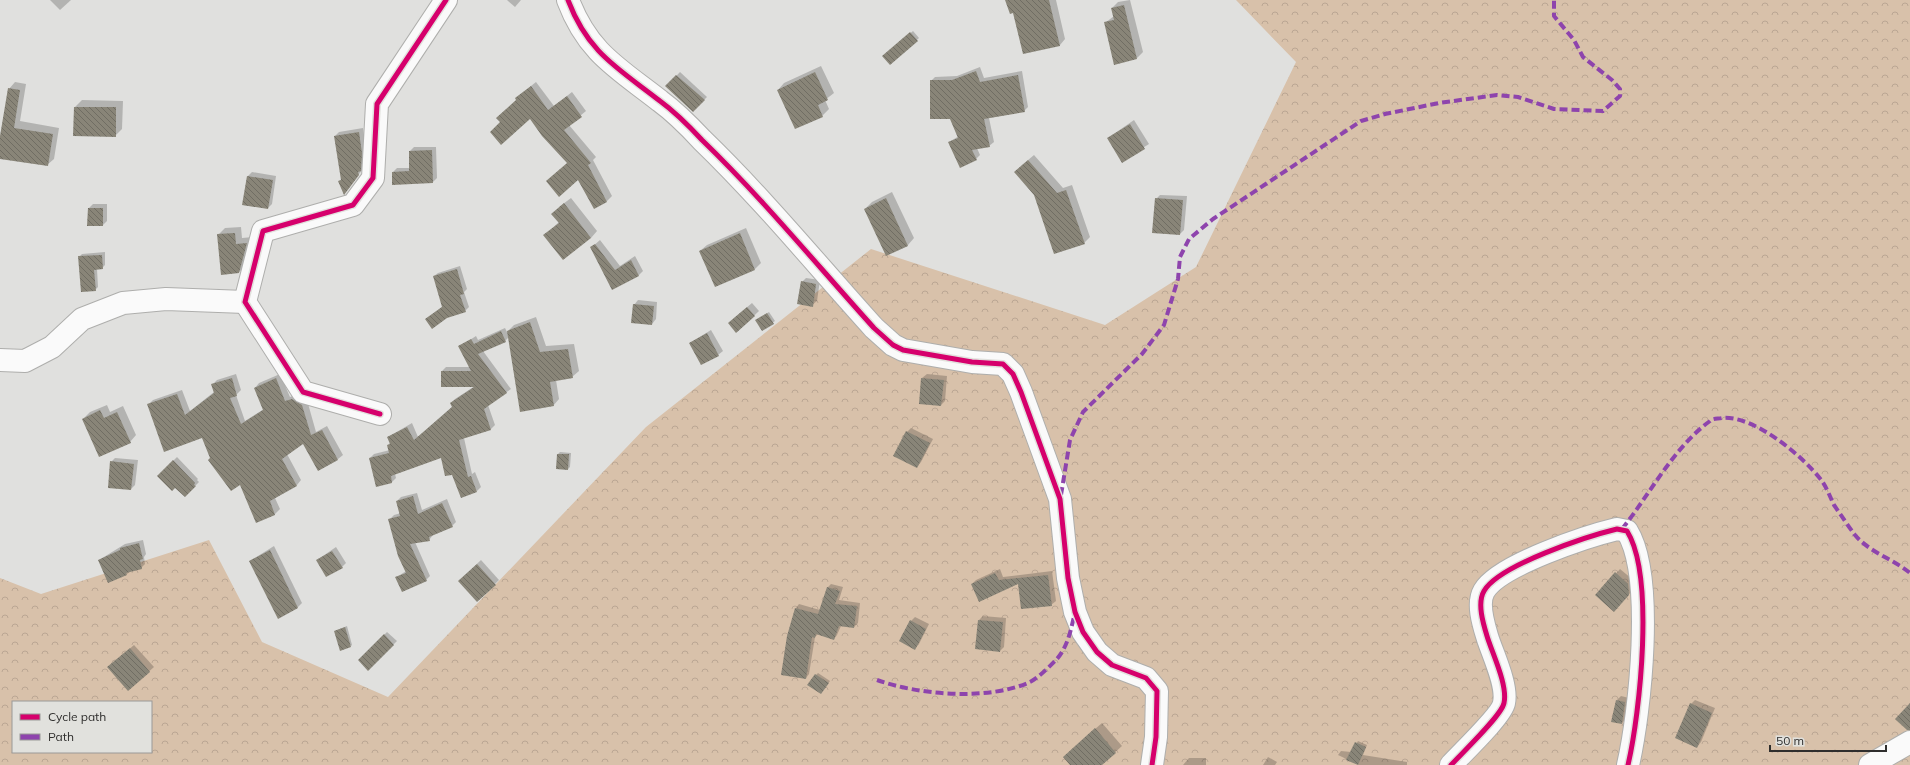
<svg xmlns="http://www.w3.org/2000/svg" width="1910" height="765" font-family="Mulish,sans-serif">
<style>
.forest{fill:url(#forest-crowns);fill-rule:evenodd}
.shadow{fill:#0003}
.building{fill:url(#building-back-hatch)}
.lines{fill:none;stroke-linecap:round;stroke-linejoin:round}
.minor-casing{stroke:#aeaeac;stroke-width:24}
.minor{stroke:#fafafa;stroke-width:22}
.quiet{stroke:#8e44ad;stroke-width:4;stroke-dasharray:8 4;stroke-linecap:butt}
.cycleway-casing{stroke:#e1e1dd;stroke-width:8}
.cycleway{stroke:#d6006c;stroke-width:5}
</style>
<defs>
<pattern id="forest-crowns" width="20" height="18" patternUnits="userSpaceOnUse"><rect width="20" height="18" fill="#d8c1aa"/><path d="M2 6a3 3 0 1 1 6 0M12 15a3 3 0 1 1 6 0" fill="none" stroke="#baa693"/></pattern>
<pattern id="building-back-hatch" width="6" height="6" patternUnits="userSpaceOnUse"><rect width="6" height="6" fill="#898578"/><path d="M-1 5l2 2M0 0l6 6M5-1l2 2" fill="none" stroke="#706d63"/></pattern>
</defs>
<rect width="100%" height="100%" fill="#e0e0de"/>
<!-- forest -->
<path class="forest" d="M1236 0H1910V765H0V578L41 594 209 540 262 642 388 697 646 427 871 249 1105 325 1196 267 1296 62ZM13 702H151V752H13Z"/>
<!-- shadow -->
<g class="shadow">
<polygon points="50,0 71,0 60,10"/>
<polygon points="507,0 521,0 515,7"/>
<polygon points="1007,0 1056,0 1065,39 1060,45 1024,53 1014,12"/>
<polygon points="1130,0 1143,52 1136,59 1105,23 1114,16 1112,8 1118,2"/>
<polygon points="913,31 919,38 890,64 884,56"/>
<polygon points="821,66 834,93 825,100 829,109 822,116 778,90 784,83"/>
<polygon points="980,67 984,78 1022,71 1028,107 1024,111 989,118 994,142 989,146 977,148 980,155 976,159 949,142 959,136 931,81 935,77 957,76"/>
<polygon points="680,72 707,97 693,111 667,86"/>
<polygon points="15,82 26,84 20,121 59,128 54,159 47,165 0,158 0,142 9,89"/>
<polygon points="536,82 554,106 572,92 586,111 569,125 596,157 593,160 612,196 607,201 594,207 568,163 530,118 501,122 517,100 516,98"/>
<polygon points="82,100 123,101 122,129 115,136 74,135 75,107"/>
<polygon points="1134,120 1149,144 1122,161 1108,138"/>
<polygon points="363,128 366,149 365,166 348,189 339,181 342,179 335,136 339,132"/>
<polygon points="414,147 436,147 437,178 433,182 393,172 397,168 410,168 410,151"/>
<polygon points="1034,155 1063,188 1072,185 1090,237 1084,243 1035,195 1021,166"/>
<polygon points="252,172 276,176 272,204 268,208 243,205 248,176"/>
<polygon points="892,192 914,238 908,245 887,255 865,209 872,202"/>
<polygon points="1160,195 1187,196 1184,230 1180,234 1156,199"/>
<polygon points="571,198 597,231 591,238 545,235 559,222 559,207"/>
<polygon points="93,204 107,204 107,221 103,225 89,208"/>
<polygon points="241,227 242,238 253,237 246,266 239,272 218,235 225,228"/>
<polygon points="746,228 761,263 755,269 700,251 707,245"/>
<polygon points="600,240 620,266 635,256 643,271 639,275 612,288 592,247"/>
<polygon points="105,252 105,265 102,268 97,269 98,287 95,290 79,257 82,254"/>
<polygon points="460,266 467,289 464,292 469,307 465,311 426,319 443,306 434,276 438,273"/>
<polygon points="806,278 820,280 817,301 812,305 802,282"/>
<polygon points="638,300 657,302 656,319 652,324 634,305"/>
<polygon points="752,303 759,311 737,332 733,319"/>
<polygon points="769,312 775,321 762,330 758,319"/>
<polygon points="536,317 546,346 574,344 579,371 572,377 556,380 559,399 553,406 509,337 505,341 483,351 511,389 488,405 495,425 491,429 464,438 472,474 475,472 481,487 477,491 453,473 442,457 395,474 396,478 392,482 377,486 370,458 374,454 390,450 388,445 391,442 388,437 412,423 418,437 453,406 451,403 455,399 475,386 442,371 446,367 470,367 459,347 476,336 478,340 505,328 507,332 514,325"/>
<polygon points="711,330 723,351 718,355 690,343"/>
<polygon points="236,374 241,390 236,395 245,421 264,409 255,388 259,383 280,374 290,397 298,394 307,400 316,432 327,426 343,455 338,459 318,470 304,443 287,454 301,480 297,485 275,498 280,509 275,514 257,522 240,483 211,458 202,437 148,405 153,400 182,390 190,411 214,392 212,385 217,380"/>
<polygon points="927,374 947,376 945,401 941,405 922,378"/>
<polygon points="107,405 110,412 123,406 136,435 130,442 83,419 90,412"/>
<polygon points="911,428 933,439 921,462 917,467 907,432"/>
<polygon points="560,452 571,453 570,467 568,469 557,468 558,454"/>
<polygon points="177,457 198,479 197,480 199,482 185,496 175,487 158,476"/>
<polygon points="115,458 138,460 135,485 131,489 109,487 111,462"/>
<polygon points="417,493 422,510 447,499 456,522 452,526 433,535 429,540 415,542 430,576 426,580 397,577 406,571 390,519 394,515 401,513 397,501 401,497"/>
<polygon points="143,540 146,554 144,557 145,564 141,568 131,571 127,574 109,582 99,560 125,544"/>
<polygon points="274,546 302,603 298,607 278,617 250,561"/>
<polygon points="336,547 346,563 342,567 317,560"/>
<polygon points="481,560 499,580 495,584 463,577"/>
<polygon points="1000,569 1003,577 1052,571 1056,601 1051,605 1019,583 972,584 976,580"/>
<polygon points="1620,569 1632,579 1633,590 1618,606 1597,595"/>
<polygon points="831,584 843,587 839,600 860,603 858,623 854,627 841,626 837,635 834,639 818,634 815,637 809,674 806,678 788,636 796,608 799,604 820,610 828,587"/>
<polygon points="983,616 1006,618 1004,647 1000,651 979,620"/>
<polygon points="915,617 929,624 919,644 915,648 911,621"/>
<polygon points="347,626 352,645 351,646 335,631"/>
<polygon points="387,632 397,641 368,670 359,660"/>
<polygon points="134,645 154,667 128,690 113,663"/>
<polygon points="818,673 830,681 821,693 816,675"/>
<polygon points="1621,696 1629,698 1626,719 1622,723 1612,721 1617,700"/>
<polygon points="1695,700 1715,708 1701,742 1697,747 1691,704"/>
<polygon points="1102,723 1122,746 1101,765 1072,765 1071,750"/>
<polygon points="1358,741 1367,745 1363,755 1407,762 1407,765 1359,765 1338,755 1341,751 1351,752"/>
<polygon points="1268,757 1277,762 1275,765 1263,765"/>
<polygon points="1189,758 1206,758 1206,765 1183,765"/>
</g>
<!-- building -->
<g class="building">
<polygon points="1005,0 1049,0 1060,46 1023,54 1013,13 1010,14"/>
<polygon points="1124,5 1137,59 1114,65 1104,22 1114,20 1111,8"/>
<polygon points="910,32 918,41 890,65 882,56"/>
<polygon points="976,71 980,82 1018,75 1025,112 984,119 990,147 972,150 977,160 960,168 948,142 958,138 950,119 930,119 930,80 952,80"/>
<polygon points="815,72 828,100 818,105 823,117 795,129 777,90"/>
<polygon points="676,75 705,100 693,112 665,86"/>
<polygon points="531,86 548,110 567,96 582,117 564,130 591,163 588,165 607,202 594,209 578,180 559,197 546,181 567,163 542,136 530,119 501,145 490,132 500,122 496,118 516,100 515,98"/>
<polygon points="8,88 20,90 14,128 53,134 48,166 0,159 0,136"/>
<polygon points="74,107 116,107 116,137 73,136"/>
<polygon points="1130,124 1145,149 1122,163 1107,138"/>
<polygon points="359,132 362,153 361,171 358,172 359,175 344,195 338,181 341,180 334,136"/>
<polygon points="432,150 433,183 392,185 392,172 409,171 409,151"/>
<polygon points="1028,160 1057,193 1066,190 1085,244 1054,254 1034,195 1014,172"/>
<polygon points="247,176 273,180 268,209 242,205"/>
<polygon points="886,198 908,246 886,256 864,209"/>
<polygon points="1155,198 1183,200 1180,235 1152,233"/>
<polygon points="564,203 591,238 563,260 543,235 559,223 551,214"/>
<polygon points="88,208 103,208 103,226 87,226"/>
<polygon points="235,233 236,244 247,243 239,273 221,275 217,234"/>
<polygon points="740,233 755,270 715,287 699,251"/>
<polygon points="595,244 615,270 631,260 639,276 612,290 590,247"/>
<polygon points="102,255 103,269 94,270 96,291 81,292 78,256"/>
<polygon points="457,269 464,294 460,295 466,312 447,318 432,329 425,319 442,307 433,276"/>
<polygon points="801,281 816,284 813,307 797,304"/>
<polygon points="633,304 654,306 652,325 631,323"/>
<polygon points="747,307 755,316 736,333 728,323"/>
<polygon points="767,313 774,324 762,331 755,320"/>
<polygon points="530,322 540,352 568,349 573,378 550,382 554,406 520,412 507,331"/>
<polygon points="501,331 506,342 478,354 507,393 484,409 491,430 459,440 468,477 471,476 477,492 461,498 452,475 445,476 441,458 391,476 392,483 376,487 369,458 389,453 387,445 390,444 387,437 407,427 414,440 452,407 450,403 474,387 441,387 441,371 471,371 458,346 471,339 474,344"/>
<polygon points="707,333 719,356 701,365 689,343"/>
<polygon points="232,378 237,396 230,398 241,424 263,410 254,388 276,378 285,401 292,399 302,405 311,435 322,430 338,460 318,471 303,444 282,459 297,486 270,501 275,515 256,523 240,485 231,491 208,460 210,458 202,438 164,452 147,404 177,394 185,415 214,393 211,384"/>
<polygon points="921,378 944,380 941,406 919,404"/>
<polygon points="100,410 104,418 117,412 131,443 99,457 82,419"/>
<polygon points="906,431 930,443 917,468 893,456"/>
<polygon points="557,454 569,454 568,470 556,469"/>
<polygon points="173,460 195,483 194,485 196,486 185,497 175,488 172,491 157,476"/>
<polygon points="110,461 134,464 131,490 108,488"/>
<polygon points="413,496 418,514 442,503 453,527 429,537 430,541 410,544 427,581 402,592 395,577 406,573 398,556 388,519 400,516 396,501"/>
<polygon points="139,543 143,559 140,560 142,569 126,573 127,575 108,583 98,560 120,550 120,548"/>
<polygon points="270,550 298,608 278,619 249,561"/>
<polygon points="332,551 343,568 326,577 316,560"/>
<polygon points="477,564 496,585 477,602 458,581"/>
<polygon points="1615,572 1628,584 1629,595 1614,612 1595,595"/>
<polygon points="995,573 999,580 1048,575 1052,606 1021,609 1018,584 979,602 971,584"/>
<polygon points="827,587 840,591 835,604 857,606 854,628 839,626 834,640 816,634 815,638 812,637 806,679 781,675 787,636 795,608 818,614"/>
<polygon points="910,620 926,629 915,650 899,641"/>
<polygon points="978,620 1003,622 1000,652 975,649"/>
<polygon points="345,627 351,647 340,651 334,631"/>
<polygon points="384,634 394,645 368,671 358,660"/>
<polygon points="130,648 150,672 128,691 107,667"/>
<polygon points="815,674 829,683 821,694 807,685"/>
<polygon points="1616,700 1625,702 1622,724 1611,722"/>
<polygon points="1690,703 1712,713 1697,748 1675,738"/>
<polygon points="1910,703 1910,730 1907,730 1895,719"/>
<polygon points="1095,728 1116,753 1102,765 1070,765 1063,757"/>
<polygon points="1355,742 1366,747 1358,765 1346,760"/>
</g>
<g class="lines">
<defs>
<g id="minor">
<path d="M568 0C588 53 618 68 660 101 675 112 689 126 702 140 763 199 817 265 874 328L893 345 903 350 972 362 1003 364 1013 374 1021 392 1060 499 1068 578 1075 612 1083 632 1097 652 1112 665 1146 678 1157 691 1156 737 1152 765"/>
<polyline points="0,360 25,361 52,347 82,319 123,303 166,299 245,302"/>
<polyline points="380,414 303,392 245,302 263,231 353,205 373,178 377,104 446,0"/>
<path d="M1451 765C1462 753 1502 715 1504 703 1508 685 1492 653 1487 636 1483 623 1477 603 1484 591 1499 565 1588 536 1617 529L1627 531C1655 576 1640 713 1628 765"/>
<polyline points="1870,765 1910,742"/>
</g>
</defs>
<!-- minor casing -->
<use href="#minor" class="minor-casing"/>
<!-- minor -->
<use href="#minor" class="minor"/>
<!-- quiet -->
<g class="quiet">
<polyline points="1061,495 1070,440 1083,412 1142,354 1164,325 1178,279 1180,257 1189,239 1213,219 1361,121 1385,114 1439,103 1497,95 1518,97 1554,109 1603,111 1620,96 1620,89 1612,80 1583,57 1574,40 1554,16 1554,0"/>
<path d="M1622 529C1650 494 1674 447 1710 421 1713 418 1718 419 1722 418 1754 415 1803 456 1822 481 1827 488 1830 497 1834 505 1841 515 1848 526 1855 535 1869 552 1893 559 1910 573"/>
<path d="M877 680C919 695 988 701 1030 682 1038 678 1049 667 1056 660 1068 647 1071 629 1075 612"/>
</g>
<defs>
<g id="cycleway">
<path d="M568 0C588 53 618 68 660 101 675 112 689 126 702 140 763 199 817 265 874 328L893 345 903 350 972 362 1003 364 1013 374 1021 392 1060 499 1068 578 1075 612 1083 632 1097 652 1112 665 1146 678 1157 691 1156 737 1152 765"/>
<polyline points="380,414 303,392 245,302 263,231 353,205 373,178 377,104 446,0"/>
<path d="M1451 765C1462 753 1502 715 1504 703 1508 685 1492 653 1487 636 1483 623 1477 603 1484 591 1499 565 1588 536 1617 529L1627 531C1655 576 1640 713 1628 765"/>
</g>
</defs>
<!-- cycleway casing -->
<use href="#cycleway" class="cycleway-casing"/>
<!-- cycleway -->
<use href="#cycleway" class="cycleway"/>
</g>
<!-- legend -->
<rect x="12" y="701" width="140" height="52" fill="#e1e1dd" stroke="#9a9997"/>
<rect x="20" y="714" width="20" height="6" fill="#d6006c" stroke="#9a9997"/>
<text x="48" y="721" font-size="12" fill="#2f2e2d">Cycle path</text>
<rect x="20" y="734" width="20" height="6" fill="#8e44ad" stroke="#9a9997"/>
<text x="48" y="741" font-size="12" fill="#2f2e2d">Path</text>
<!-- scale -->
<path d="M1770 745v6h116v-6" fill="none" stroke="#2f2e2d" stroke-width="2"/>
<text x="1776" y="745" font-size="12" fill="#2f2e2d" stroke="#e1e1dd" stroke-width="3" paint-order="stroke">50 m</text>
</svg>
